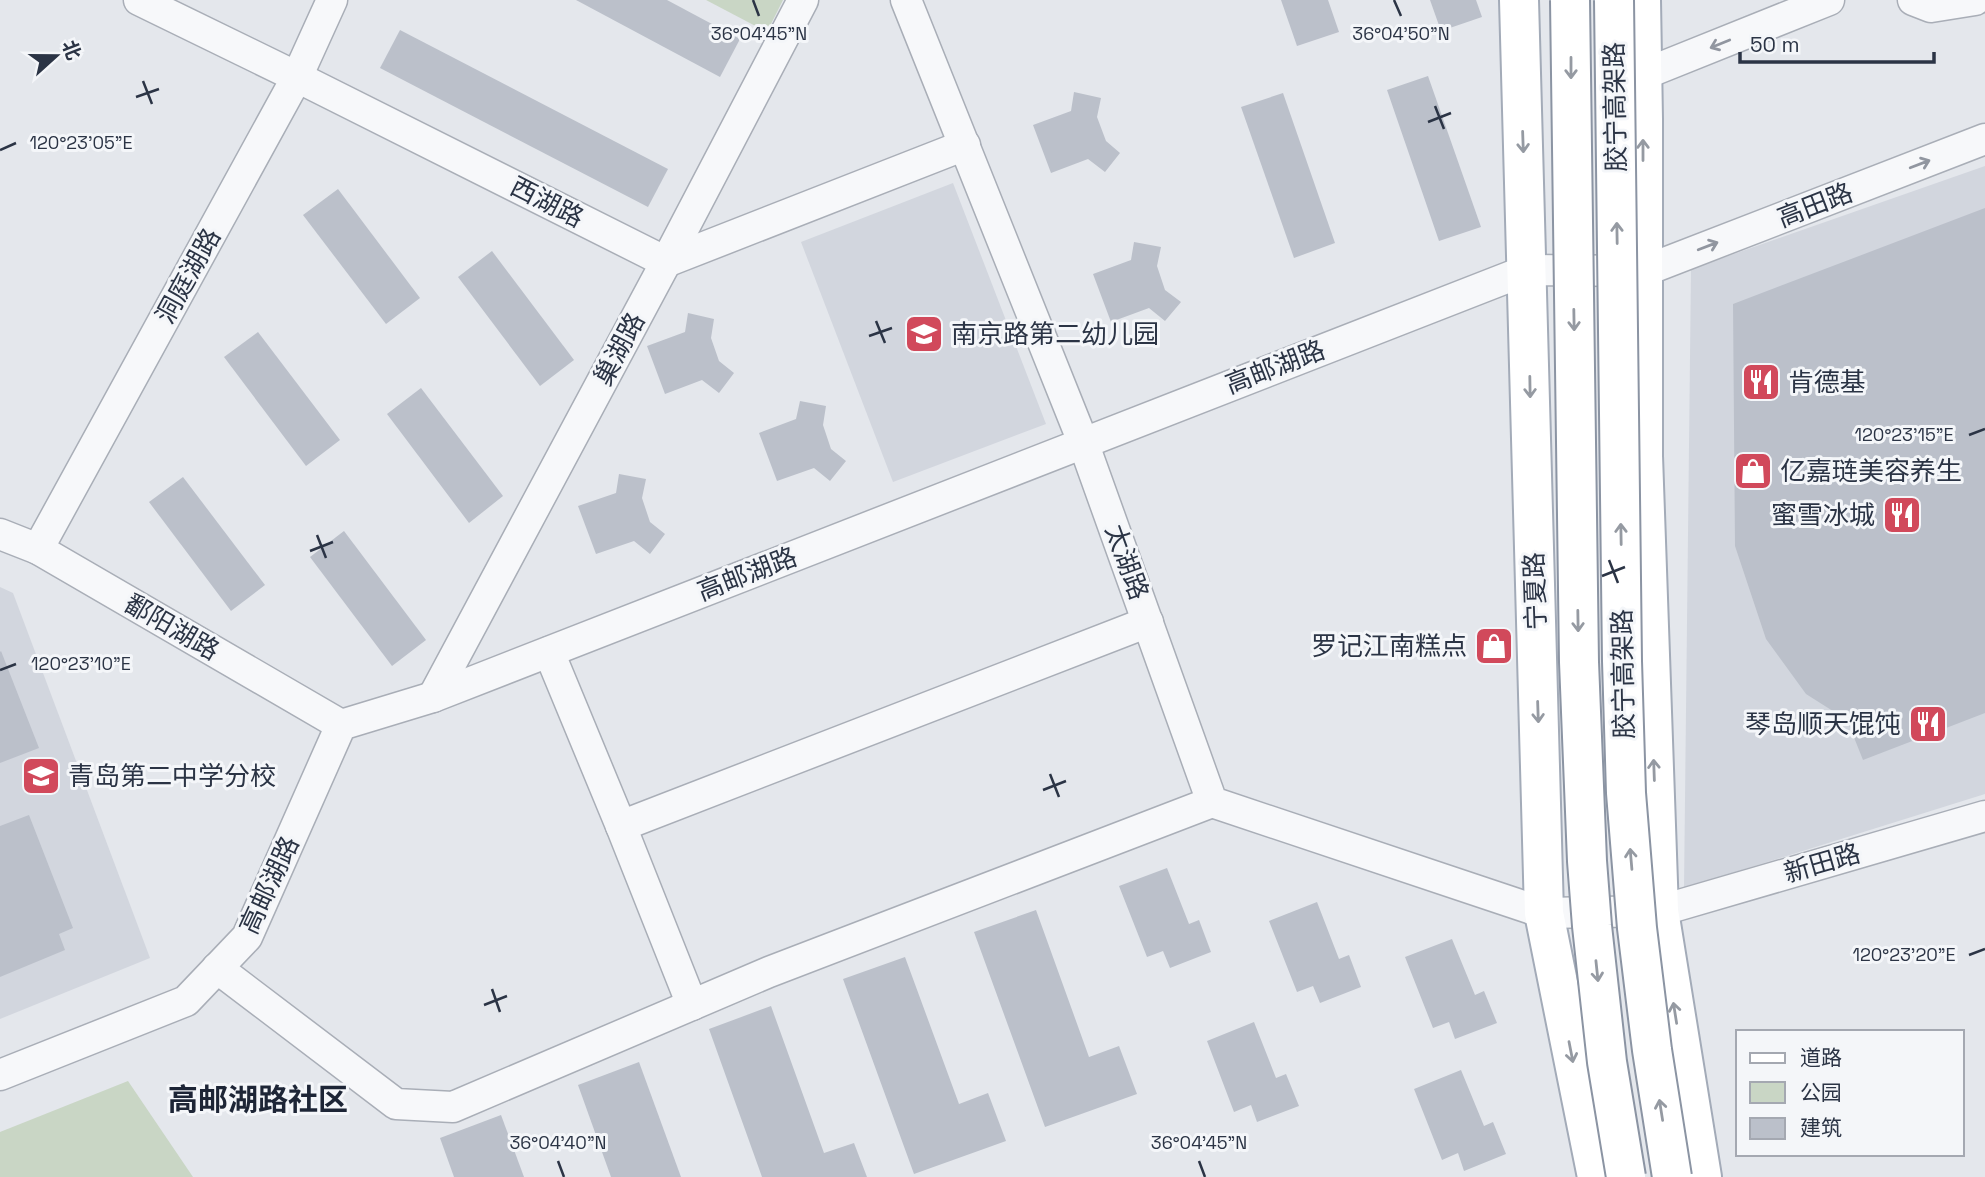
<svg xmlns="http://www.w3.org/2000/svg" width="1985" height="1177" font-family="'Space Grotesk','Noto Sans SC',sans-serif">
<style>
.built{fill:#d2d6de}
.green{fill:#c9d6c5}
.building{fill:#bbc0ca}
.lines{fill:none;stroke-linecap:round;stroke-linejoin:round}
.minor-casing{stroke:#a9aeb7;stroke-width:33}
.major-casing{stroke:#a3abb8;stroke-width:42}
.minor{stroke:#f7f8fa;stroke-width:30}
.major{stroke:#fff;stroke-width:38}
.highway-bridge-casing{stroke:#8b94a3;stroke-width:42;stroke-linecap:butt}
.highway-bridge{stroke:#fff;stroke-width:38}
.oneway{stroke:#9196a0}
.oneway2{stroke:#959aa2}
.ticks{fill:none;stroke:#2b3445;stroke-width:2.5}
.labels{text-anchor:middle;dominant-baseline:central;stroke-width:6;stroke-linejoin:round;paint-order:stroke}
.street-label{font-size:26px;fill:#2b3445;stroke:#f4f6f9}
.poi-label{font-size:26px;fill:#2b3445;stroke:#f4f6f9;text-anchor:start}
.quarter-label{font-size:30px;font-weight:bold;fill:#1d2536;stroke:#f4f6f9}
.ticks-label{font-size:18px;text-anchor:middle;fill:#2b3445;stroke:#f4f6f9;stroke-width:6;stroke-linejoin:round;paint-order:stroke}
</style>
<rect width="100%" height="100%" fill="#e4e7ec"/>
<!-- built -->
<g class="built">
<polygon points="1985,166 1985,794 1684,888 1691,269"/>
<polygon points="953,183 1046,424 893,482 801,242"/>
<polygon points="0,587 13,593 150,958 0,1019"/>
</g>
<!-- green -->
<g class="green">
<polygon points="706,0 783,0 767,32"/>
<polygon points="128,1081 193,1177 0,1177 0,1132"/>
</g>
<!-- building -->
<g class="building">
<polygon points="576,0 667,0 740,39 720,77"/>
<polygon points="1281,0 1328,0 1339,32 1297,46"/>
<polygon points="1430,0 1476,0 1482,17 1441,31"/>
<polygon points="400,30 668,169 648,207 380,68"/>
<polygon points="1428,76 1481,227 1439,241 1387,90"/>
<polygon points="1074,92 1101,98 1097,117 1106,141 1120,153 1105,172 1088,159 1051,173 1033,125 1071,111"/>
<polygon points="1283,93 1335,243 1294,258 1241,107"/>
<polygon points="338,189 420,298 386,324 303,215"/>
<polygon points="1985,208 1985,713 1863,760 1847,720 1806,694 1766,639 1735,546 1733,304"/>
<polygon points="1134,242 1161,247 1157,266 1165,290 1181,302 1165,321 1149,308 1111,322 1093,274 1131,260"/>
<polygon points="492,251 574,360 540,386 458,277"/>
<polygon points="688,313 714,319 711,338 719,361 734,373 719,393 702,380 665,394 647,346 685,332"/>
<polygon points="258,332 340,440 306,466 224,357"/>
<polygon points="421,388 503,496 469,523 387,414"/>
<polygon points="800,401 826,406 823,425 831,449 846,461 830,481 814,468 777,481 759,433 796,419"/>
<polygon points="619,474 646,479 642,498 650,522 665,534 650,554 634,541 596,554 578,506 616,493"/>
<polygon points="183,477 265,585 231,611 149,502"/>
<polygon points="344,531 426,640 392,666 310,557"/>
<polygon points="1,651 39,748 0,763 0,652"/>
<polygon points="29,815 73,928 59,934 65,950 0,977 0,826"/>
<polygon points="1167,868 1189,924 1199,920 1211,952 1170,968 1163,951 1147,957 1119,886"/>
<polygon points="1317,902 1339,959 1349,955 1361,987 1320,1003 1313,986 1297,992 1269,921"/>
<polygon points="1036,910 1089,1057 1119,1046 1137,1094 1045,1127 974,932"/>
<polygon points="1452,939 1475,995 1484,991 1497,1023 1455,1039 1449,1022 1433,1028 1405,957"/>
<polygon points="905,957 959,1104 988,1093 1006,1141 914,1174 843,979"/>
<polygon points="771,1006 824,1153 854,1143 867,1177 762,1177 709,1029"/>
<polygon points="1254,1022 1276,1078 1286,1074 1299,1106 1257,1122 1251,1105 1234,1112 1207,1041"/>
<polygon points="639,1062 681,1177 611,1177 578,1085"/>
<polygon points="1461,1070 1484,1126 1493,1122 1506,1154 1464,1171 1458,1153 1442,1160 1414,1089"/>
<polygon points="501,1115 524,1177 454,1177 440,1138"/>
</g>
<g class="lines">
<defs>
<g id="minor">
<polyline points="139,0 297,77 666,262 965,145"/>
<polyline points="906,0 1083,442 1212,802 1544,913 1659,911 1985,816"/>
<polyline points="1913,0 1931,7 1975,0"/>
<polyline points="1642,75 1829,0"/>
<polyline points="0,534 38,549 341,725"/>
<polyline points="38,549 297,77 332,0"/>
<polyline points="549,652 621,826 692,1005"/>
<polyline points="433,697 666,262 803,0"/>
<polyline points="621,826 1148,622"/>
<polyline points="217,968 396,1104 453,1107 769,972 1212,802"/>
<polyline points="0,1075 186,1001 247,937 341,725 433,697 1527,270 1644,271 1985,139"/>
</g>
<g id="major">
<polyline points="1519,0 1544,913 1597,1177"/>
<polyline points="1641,0 1643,119 1643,456 1659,911 1702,1177"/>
</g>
</defs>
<!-- minor casing -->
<use href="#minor" class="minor-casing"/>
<!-- major casing -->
<use href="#major" class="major-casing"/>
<!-- minor -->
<use href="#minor" class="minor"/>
<!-- major -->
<use href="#major" class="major"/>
<defs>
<g id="highway-bridge">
<polyline points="1570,0 1579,662 1587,861 1592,926 1607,1062 1626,1177"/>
<polyline points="1614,0 1622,661 1626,793 1637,928 1652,1050 1672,1177"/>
</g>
</defs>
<!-- highway-bridge casing -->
<use href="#highway-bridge" class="highway-bridge-casing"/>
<!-- highway-bridge -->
<use href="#highway-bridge" class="highway-bridge"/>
</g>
<!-- one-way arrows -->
<defs><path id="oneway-shaft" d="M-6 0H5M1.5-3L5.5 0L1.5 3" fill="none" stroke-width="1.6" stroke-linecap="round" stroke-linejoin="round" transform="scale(1.75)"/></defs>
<g class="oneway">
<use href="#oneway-shaft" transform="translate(1720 44) rotate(158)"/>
<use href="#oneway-shaft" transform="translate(1920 164) rotate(-21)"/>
<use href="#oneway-shaft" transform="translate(1708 246) rotate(-21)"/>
</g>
<g class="oneway2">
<use href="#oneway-shaft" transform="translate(1571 68) rotate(90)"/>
<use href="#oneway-shaft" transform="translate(1523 142) rotate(88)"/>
<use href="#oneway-shaft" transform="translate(1643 150) rotate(-90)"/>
<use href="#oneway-shaft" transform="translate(1617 233) rotate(-91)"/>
<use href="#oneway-shaft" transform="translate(1574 320) rotate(89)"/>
<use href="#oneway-shaft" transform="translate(1530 387) rotate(89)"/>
<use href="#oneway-shaft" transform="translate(1621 534) rotate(-91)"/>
<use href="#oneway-shaft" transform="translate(1578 621) rotate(89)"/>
<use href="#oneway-shaft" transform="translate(1538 712) rotate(88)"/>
<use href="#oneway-shaft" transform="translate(1654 770) rotate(-92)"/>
<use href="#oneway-shaft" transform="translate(1631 859) rotate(-95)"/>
<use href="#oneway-shaft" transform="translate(1597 971) rotate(84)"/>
<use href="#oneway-shaft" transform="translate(1675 1013) rotate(-99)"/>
<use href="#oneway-shaft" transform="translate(1571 1052) rotate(79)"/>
<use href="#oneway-shaft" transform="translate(1661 1110) rotate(-99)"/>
</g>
<!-- ticks -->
<path class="ticks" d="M753 0 759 16M1394 0 1401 16M143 81 152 104M136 97 159 89M1435 106 1444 129M1428 122 1451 113M0 150 16 143M876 321 885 343M869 336 892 328M1969 435 1985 429M317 535 326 558M310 551 333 542M1609 560 1618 583M1602 576 1625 567M0 670 16 664M1050 774 1059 797M1043 790 1066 781M1969 955 1985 949M492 989 500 1012M484 1005 507 996M558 1161 564 1177M1199 1161 1205 1177"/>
<!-- icons -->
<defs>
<symbol id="school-square" viewBox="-11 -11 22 22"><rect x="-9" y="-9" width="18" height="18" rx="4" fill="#d1495b" stroke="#f4f6f9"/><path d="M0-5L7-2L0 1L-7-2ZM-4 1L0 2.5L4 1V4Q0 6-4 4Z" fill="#fff"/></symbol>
<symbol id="restaurant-square" viewBox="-11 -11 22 22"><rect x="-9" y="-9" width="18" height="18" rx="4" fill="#d1495b" stroke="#f4f6f9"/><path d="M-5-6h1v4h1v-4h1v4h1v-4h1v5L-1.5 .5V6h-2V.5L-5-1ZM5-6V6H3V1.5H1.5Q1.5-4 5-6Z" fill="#fff"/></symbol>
<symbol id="shop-square" viewBox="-11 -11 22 22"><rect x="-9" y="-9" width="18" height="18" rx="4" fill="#d1495b" stroke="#f4f6f9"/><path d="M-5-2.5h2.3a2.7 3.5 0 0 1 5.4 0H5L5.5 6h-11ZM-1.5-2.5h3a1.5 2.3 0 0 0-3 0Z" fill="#fff"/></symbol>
</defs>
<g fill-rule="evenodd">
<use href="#school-square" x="902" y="312" width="44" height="44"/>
<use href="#restaurant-square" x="1739" y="360" width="44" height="44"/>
<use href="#shop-square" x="1731" y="449" width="44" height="44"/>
<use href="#restaurant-square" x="1880" y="493" width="44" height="44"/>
<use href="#shop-square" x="1472" y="624" width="44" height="44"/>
<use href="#restaurant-square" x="1906" y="702" width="44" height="44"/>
<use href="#school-square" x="19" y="754" width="44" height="44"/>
</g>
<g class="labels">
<!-- street labels -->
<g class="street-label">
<text transform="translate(1615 107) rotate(-91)">胶宁高架路</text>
<text transform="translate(547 202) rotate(27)">西湖路</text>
<text transform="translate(1815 205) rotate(-21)">高田路</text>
<text transform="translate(188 276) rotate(-61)">洞庭湖路</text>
<text transform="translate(619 349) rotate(-62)">巢湖路</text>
<text transform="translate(1275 367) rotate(-21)">高邮湖路</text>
<text transform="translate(1127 562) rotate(70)">太湖路</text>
<text transform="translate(747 574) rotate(-21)">高邮湖路</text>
<text transform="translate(1535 591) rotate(-92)">宁夏路</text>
<text transform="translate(172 627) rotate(30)">鄱阳湖路</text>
<text transform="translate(1623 674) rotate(-91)">胶宁高架路</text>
<text transform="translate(1822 863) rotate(-16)">新田路</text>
<text transform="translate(269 885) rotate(-65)">高邮湖路</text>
</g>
<!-- poi labels -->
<g class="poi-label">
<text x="951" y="334">南京路第二幼儿园</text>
<text x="1788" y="382">肯德基</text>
<text x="1780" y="471">亿嘉琏美容养生</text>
<text x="1875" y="515" text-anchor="end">蜜雪冰城</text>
<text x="1467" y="646" text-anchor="end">罗记江南糕点</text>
<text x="1901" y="724" text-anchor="end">琴岛顺天馄饨</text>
<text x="68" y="776">青岛第二中学分校</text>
</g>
<!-- quarter labels -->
<g class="quarter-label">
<text x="258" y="1099">高邮湖路社区</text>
</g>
</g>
<g class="ticks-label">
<text x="759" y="40">36°04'45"N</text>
<text x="1401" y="40">36°04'50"N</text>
<text x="81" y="149">120°23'05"E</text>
<text x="1904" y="441">120°23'15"E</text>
<text x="81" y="670">120°23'10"E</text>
<text x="1904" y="961">120°23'20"E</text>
<text x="558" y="1149">36°04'40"N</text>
<text x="1199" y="1149">36°04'45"N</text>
</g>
<!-- legend -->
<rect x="1736" y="1030" width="228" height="126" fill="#f4f6f9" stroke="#a4a8b1" stroke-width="2"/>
<rect x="1750" y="1053" width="35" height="10" fill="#ffffff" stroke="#a4a8b1" stroke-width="2"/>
<text x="1800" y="1065" font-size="21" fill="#2b3445">道路</text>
<rect x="1750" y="1082" width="35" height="21" fill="#c9d6c5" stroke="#a4a8b1" stroke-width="2"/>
<text x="1800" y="1100" font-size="21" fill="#2b3445">公园</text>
<rect x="1750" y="1118" width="35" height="21" fill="#bbc0ca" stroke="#a4a8b1" stroke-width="2"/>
<text x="1800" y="1135" font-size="21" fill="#2b3445">建筑</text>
<!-- north arrow -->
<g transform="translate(56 56) rotate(69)" stroke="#f4f6f9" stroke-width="5" paint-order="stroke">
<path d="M0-5L12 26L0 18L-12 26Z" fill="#2b3445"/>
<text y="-10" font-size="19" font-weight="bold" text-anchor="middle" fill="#2b3445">北</text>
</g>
<!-- scale -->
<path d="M1740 52v10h194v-10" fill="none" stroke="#2b3445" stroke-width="3.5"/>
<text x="1750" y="52" font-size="21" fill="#2b3445" stroke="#f4f6f9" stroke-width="5" paint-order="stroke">50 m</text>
</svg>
